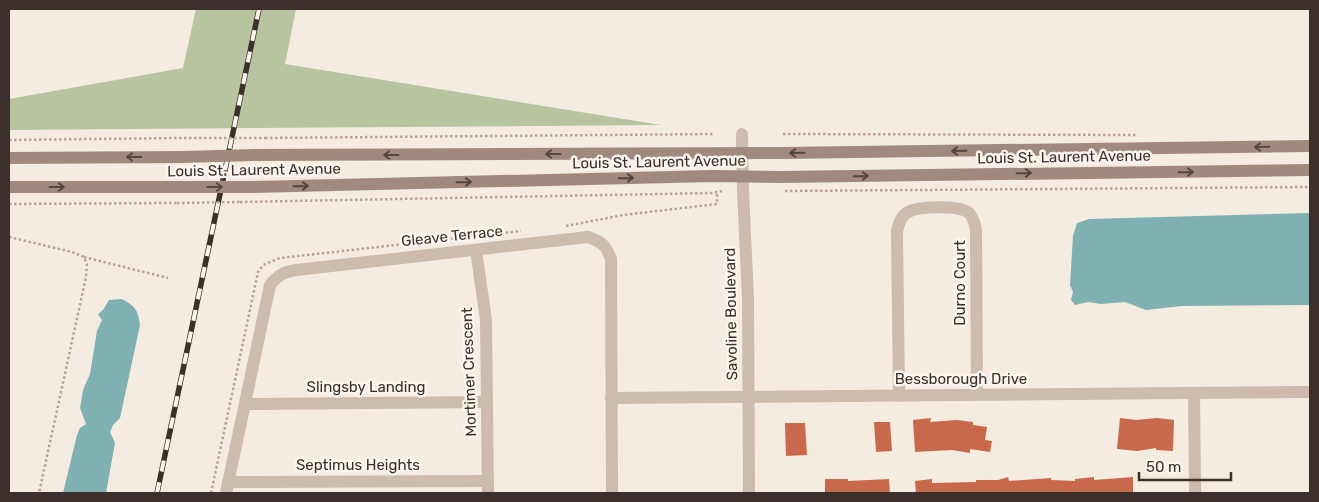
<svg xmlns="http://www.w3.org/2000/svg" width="1319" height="502" font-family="Rubik,sans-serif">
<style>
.green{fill:#b8c4a0}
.water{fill:#7fb0b2}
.building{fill:#c8694b}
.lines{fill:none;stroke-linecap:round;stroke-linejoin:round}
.path{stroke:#b9a596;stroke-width:2.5;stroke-dasharray:2.5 2.5;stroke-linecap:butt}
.minor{stroke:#cdbbac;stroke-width:12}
.tertiary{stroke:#cdbbac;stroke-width:12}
.secondary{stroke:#a18a7d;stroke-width:12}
.rail-casing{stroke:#3b302b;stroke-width:5.5}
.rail{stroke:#fbf5ee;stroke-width:4;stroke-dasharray:11;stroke-linecap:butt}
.path-bridge{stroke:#b9a596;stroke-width:2.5;stroke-dasharray:2.5 2.5;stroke-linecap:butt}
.secondary-bridge{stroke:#a18a7d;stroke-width:12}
.oneway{stroke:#544640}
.labels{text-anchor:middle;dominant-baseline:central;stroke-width:5;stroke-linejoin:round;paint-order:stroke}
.street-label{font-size:15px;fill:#3b302b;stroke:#fbf5ee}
</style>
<rect width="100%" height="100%" fill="#f4ebe1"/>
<!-- green -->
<polygon class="green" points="196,9 296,9 285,64 661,125 9,130 9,99 183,68"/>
<!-- water -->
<g class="water">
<polygon points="1310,213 1310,305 1182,306 1146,310 1125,302 1101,304 1088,302 1075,305 1071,300 1073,292 1070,285 1073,236 1077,223 1089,219"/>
<path d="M122 299C136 307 138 310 140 325L120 418 113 425 110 432 115 443 106 493H63L77 435 80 428 86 424 80 408 83 390 90 374 97 331 102 320 98 314 103 310 109 300Z"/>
</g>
<!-- building -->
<g class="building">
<polygon points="931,418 930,422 957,420 973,422 973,425 987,427 985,440 992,441 990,452 970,449 970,453 952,450 915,452 913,420"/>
<polygon points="1120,418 1136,420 1157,418 1174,420 1173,451 1156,450 1156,448 1137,451 1117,449"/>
<polygon points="874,422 890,422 892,451 876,452"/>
<polygon points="785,423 805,423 807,455 786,456"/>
<polygon points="1008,477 1009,481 1051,478 1051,480 1075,481 1075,479 1094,477 1094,480 1133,477 1133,493 916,493 915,481 932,479 932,483 976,482 976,480 998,480"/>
<polygon points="825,479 848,479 848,481 889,479 890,493 825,493"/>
</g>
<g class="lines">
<!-- path -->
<g class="path">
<polyline points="783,134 1136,135"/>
<polyline points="265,138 713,134"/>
<polyline points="9,140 179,138"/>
<polyline points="785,191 1310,187"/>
<polyline points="240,202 712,193 723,191"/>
<polyline points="9,204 177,203"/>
<polyline points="566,226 623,215 717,204 717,193"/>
<polyline points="9,237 72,252 84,257 87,265 86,277 39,493"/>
<polyline points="84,257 168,278"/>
<polyline points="211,493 258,272 263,265 280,258 521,231"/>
</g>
<!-- minor -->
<g class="minor">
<polyline points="476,250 486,320 488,493"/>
<polyline points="1194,393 1195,493"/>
<path d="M899 396 897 231C899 223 901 216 908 212 919 206 960 205 969 213 974 218 975 225 976 231L977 395"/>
<polyline points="611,398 1310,392"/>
<polyline points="245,404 487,402"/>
<polyline points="228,482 488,481"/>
<path d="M226 493 270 285C278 275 284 272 296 270L588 237C602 242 606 245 611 259L612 493"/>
</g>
<!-- tertiary -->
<polyline class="tertiary" points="742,134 743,191 748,298 749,493"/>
<!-- secondary -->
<g class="secondary">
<polyline points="255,155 782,153 1310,146"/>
<polyline points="9,158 182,157"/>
<polyline points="9,187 178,187"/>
<polyline points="253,187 712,176 781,177 1310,170"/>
</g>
<defs>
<polyline id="rail" points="157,493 259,9"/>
</defs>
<!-- rail casing -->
<use href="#rail" class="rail-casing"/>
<!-- rail -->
<use href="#rail" class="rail"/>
<!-- path-bridge -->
<g class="path-bridge">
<polyline points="179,138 265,138"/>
<polyline points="177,203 240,202"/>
</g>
<!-- secondary-bridge -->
<g class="secondary-bridge">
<polyline points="182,157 255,155"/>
<polyline points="178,187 253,187"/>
</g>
</g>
<!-- one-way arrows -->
<defs><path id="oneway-shaft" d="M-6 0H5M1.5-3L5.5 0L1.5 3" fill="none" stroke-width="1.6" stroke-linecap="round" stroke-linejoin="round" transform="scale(1.25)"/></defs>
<g class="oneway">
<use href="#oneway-shaft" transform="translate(1262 147) rotate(179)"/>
<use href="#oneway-shaft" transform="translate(959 151) rotate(179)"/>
<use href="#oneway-shaft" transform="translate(797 153) rotate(179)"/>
<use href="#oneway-shaft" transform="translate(553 154) rotate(180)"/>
<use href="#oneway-shaft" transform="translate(391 155) rotate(180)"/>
<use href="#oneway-shaft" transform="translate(134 157) rotate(180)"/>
<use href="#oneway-shaft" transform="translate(1186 172) rotate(-1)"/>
<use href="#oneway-shaft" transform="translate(1024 173) rotate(-1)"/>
<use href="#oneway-shaft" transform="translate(861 176) rotate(-1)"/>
<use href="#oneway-shaft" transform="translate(626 178) rotate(-1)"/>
<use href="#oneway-shaft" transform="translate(464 182) rotate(-1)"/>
<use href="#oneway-shaft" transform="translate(301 186) rotate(-1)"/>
<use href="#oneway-shaft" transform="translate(57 187)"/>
<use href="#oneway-shaft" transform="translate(215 187)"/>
</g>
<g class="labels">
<!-- street labels -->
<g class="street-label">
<text transform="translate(1064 157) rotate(-1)">Louis St. Laurent Avenue</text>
<text transform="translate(659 162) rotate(-1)">Louis St. Laurent Avenue</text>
<text transform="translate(254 170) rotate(-1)">Louis St. Laurent Avenue</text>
<text transform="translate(452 236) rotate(-6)">Gleave Terrace</text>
<text transform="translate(960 283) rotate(-90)">Durno Court</text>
<text transform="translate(731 314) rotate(-91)">Savoline Boulevard</text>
<text transform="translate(469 372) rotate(-92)">Mortimer Crescent</text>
<text x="961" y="379">Bessborough Drive</text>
<text x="366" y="387">Slingsby Landing</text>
<text x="358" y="465">Septimus Heights</text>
</g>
</g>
<!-- border -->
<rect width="1319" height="502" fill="none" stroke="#3b302b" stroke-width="20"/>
<!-- scale -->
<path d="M1139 472v8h92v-8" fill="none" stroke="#3b302b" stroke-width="2.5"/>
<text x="1146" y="472" font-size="15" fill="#3b302b" stroke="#fbf5ee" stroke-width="4" paint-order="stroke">50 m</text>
</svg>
